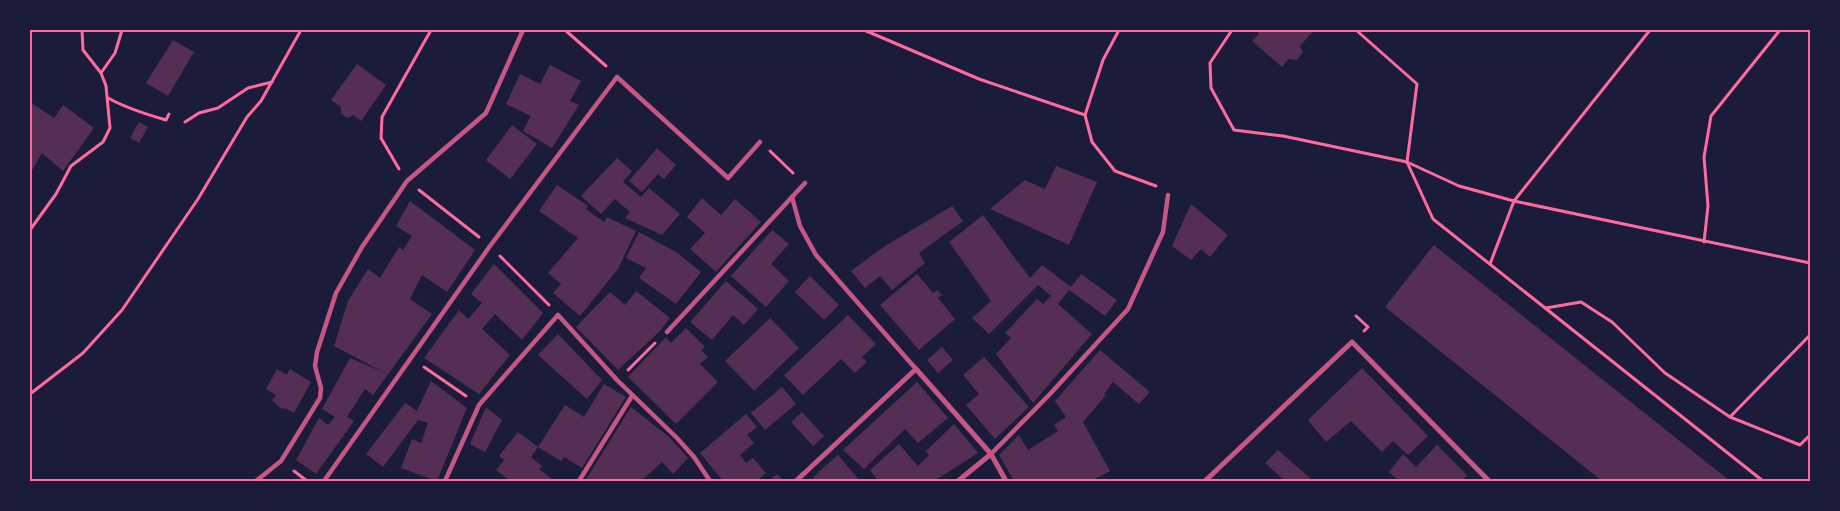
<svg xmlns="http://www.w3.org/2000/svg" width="1840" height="511" font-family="'Roboto Condensed',sans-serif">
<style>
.building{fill:#542f53}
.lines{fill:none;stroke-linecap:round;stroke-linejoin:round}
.path{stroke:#ff6b9d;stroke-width:3}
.pedestrian{stroke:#c65784;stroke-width:4.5}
.minor{stroke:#c65784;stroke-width:5}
.neatline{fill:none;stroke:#ff6b9d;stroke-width:2}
</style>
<rect width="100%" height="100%" fill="#1b1b3a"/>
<!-- building -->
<g class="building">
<polygon points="1256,30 1314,30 1300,46 1303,52 1297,60 1288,59 1282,67 1252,41 1259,34"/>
<polygon points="173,40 194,52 168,96 146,83"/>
<polygon points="357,64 386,85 361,121 353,115 347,118 341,113 341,107 331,100"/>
<polygon points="550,65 581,81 570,101 579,105 552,148 523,131 531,116 506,104 520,74 540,84"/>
<polygon points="30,102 54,118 63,105 94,128 63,171 42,153 30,174"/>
<polygon points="139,122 148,127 139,143 130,138"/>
<polygon points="512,125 537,144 510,179 486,160"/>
<polygon points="657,148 676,165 664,179 658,174 642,192 629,181"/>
<polygon points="617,158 632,171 623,182 641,197 649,188 680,214 662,235 625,218 630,212 615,199 601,214 581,196"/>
<polygon points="1056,166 1097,182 1069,245 990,209 1025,180 1045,189"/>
<polygon points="557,185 588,206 586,209 604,222 607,217 636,231 618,269 580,316 553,293 561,284 548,273 578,238 539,211"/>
<polygon points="702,198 721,215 735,199 761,222 716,272 690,249 705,233 687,217"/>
<polygon points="410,201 475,250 447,292 422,275 410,299 432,314 373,395 365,389 347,417 354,421 316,474 296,460 319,418 328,425 335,417 322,409 350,358 383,372 334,346 348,301 368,269 380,278 399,247 403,250 412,236 396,226"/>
<polygon points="1191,204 1228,235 1210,257 1201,249 1191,260 1172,246"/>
<polygon points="952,206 963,221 919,253 925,263 892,290 880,276 865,288 851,271 885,246"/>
<polygon points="983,215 1030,278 1042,265 1071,287 1081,274 1117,300 1105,316 1069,290 1058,304 1092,334 1033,403 996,354 1011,338 1005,333 1037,299 1043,304 1051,296 1038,285 989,334 972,318 991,301 949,242"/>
<polygon points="772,230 789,244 771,264 789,281 766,307 731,276"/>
<polygon points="639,232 676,252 701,272 676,304 639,278 646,268 626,258"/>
<polygon points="1433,246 1435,246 1730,481 1602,481 1385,307"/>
<polygon points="494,264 543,313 522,340 495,314 482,329 510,355 479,394 424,358 459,310 468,319 482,303 471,294"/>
<polygon points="917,274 933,293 937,290 942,295 938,298 955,319 919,350 880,305"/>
<polygon points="810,276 839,305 824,320 795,292"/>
<polygon points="726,281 758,309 744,325 733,315 712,340 690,322"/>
<polygon points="636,291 670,318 659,332 618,370 576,327 610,292 625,305"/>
<polygon points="848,315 876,344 862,357 867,362 855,373 841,359 803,395 784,375"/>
<polygon points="770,318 799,348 754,391 725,361"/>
<polygon points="686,328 705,347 701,350 708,357 700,364 718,382 676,424 628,377 666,337 671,343"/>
<polygon points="558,334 602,380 587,399 538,355"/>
<polygon points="942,347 953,360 938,373 927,360"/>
<polygon points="1100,350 1150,392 1139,404 1113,382 1104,394 1106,395 1083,422 1110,471 1091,481 1014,481 999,455 1019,435 1028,450 1058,431 1054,425 1066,417 1055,401"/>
<polygon points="984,357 1029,407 995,439 966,405 979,394 963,375"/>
<polygon points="1362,368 1428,436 1408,455 1393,441 1382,452 1351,421 1326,442 1308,420"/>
<polygon points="277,369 287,375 290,369 311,382 294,413 287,409 280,408 272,400 276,395 266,389"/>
<polygon points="431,381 467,408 437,481 401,468 412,439 421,443 428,423 418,420 383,467 366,454 405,403 417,411"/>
<polygon points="917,382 948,418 918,443 905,429 864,469 843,450"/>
<polygon points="604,384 626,397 582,468 564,457 561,461 538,447 565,405 584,417"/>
<polygon points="782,387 796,404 765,430 751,413"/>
<polygon points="486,407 502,420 485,452 470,444"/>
<polygon points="631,407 669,437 688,458 673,474 662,462 641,481 585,481"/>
<polygon points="802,412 824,436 813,446 791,422"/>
<polygon points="746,414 757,427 747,435 754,443 740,455 746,463 753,458 766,473 757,481 723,481 700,453"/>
<polygon points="954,424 978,453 934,481 878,481 870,470 899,444 918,466 929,455 926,451"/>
<polygon points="518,432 538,447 531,457 542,466 539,469 554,481 510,481 496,470 504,460 499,456"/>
<polygon points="1437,445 1467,475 1462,481 1399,481 1389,472 1403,454 1416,467"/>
<polygon points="1278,450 1312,480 1311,481 1285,481 1265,463"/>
<polygon points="838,455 860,481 810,481 825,466"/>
<polygon points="777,474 784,481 769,481"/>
</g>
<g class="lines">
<!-- path -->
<g class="path">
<polyline points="565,30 606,66"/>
<polyline points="864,30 979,79 1085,115"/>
<polyline points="1119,30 1103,60 1085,115 1092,142 1115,171 1156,186"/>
<polyline points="1232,30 1210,63 1211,88 1234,130 1283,136 1407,162 1459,186 1514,201 1810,263"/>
<polyline points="1356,30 1417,84 1407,162 1433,219 1763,481"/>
<polyline points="101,73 115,53 122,30"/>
<path d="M108 98C126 108 145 114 166 120L169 114"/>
<polyline points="185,122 199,113 218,108 248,88 272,82"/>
<polyline points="770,151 793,173"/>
<polyline points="399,169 381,138 382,117 431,30"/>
<polyline points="419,190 479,237"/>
<polyline points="30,230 56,194 71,166 103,142 110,128 106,86 101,73 83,50 82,30"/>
<polyline points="1704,242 1708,206 1704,157 1711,116 1780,30"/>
<polyline points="500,256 549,305"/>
<polyline points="1490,264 1514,201 1650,30"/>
<polyline points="1546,308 1581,302 1612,322 1665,373 1730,417 1800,445 1810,435"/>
<polyline points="1356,316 1368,327 1364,331"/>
<polyline points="424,367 466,396"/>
<polyline points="628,370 655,343"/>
<polyline points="30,394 83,353 122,310 198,199 247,117 261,101 301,30"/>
<polyline points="1730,417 1810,335"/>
<polyline points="294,471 307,481"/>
</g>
<!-- pedestrian -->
<g class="pedestrian">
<polyline points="792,197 800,226 816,255 916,369"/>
<polyline points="667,332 805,183"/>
<polyline points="991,454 1050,394 1128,309 1163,232 1168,195"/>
<polyline points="256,481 281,461 320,398 321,388 315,366 317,352 336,293 362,247 407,181 486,113 523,30"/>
<polyline points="324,481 490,246 617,77 728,178 760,142"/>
<polyline points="445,481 479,405 558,315 617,380 677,438 694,457 710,481"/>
<polyline points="579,481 632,396"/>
</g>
<!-- minor -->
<g class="minor">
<polyline points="796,481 916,369 991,454 1006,481"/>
<polyline points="958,481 991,454"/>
<polyline points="1205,481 1352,342 1489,481"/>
</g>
</g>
<!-- border -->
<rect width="1840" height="511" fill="none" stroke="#1b1b3a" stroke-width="62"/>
<rect x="31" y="31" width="1778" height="449" class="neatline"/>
</svg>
